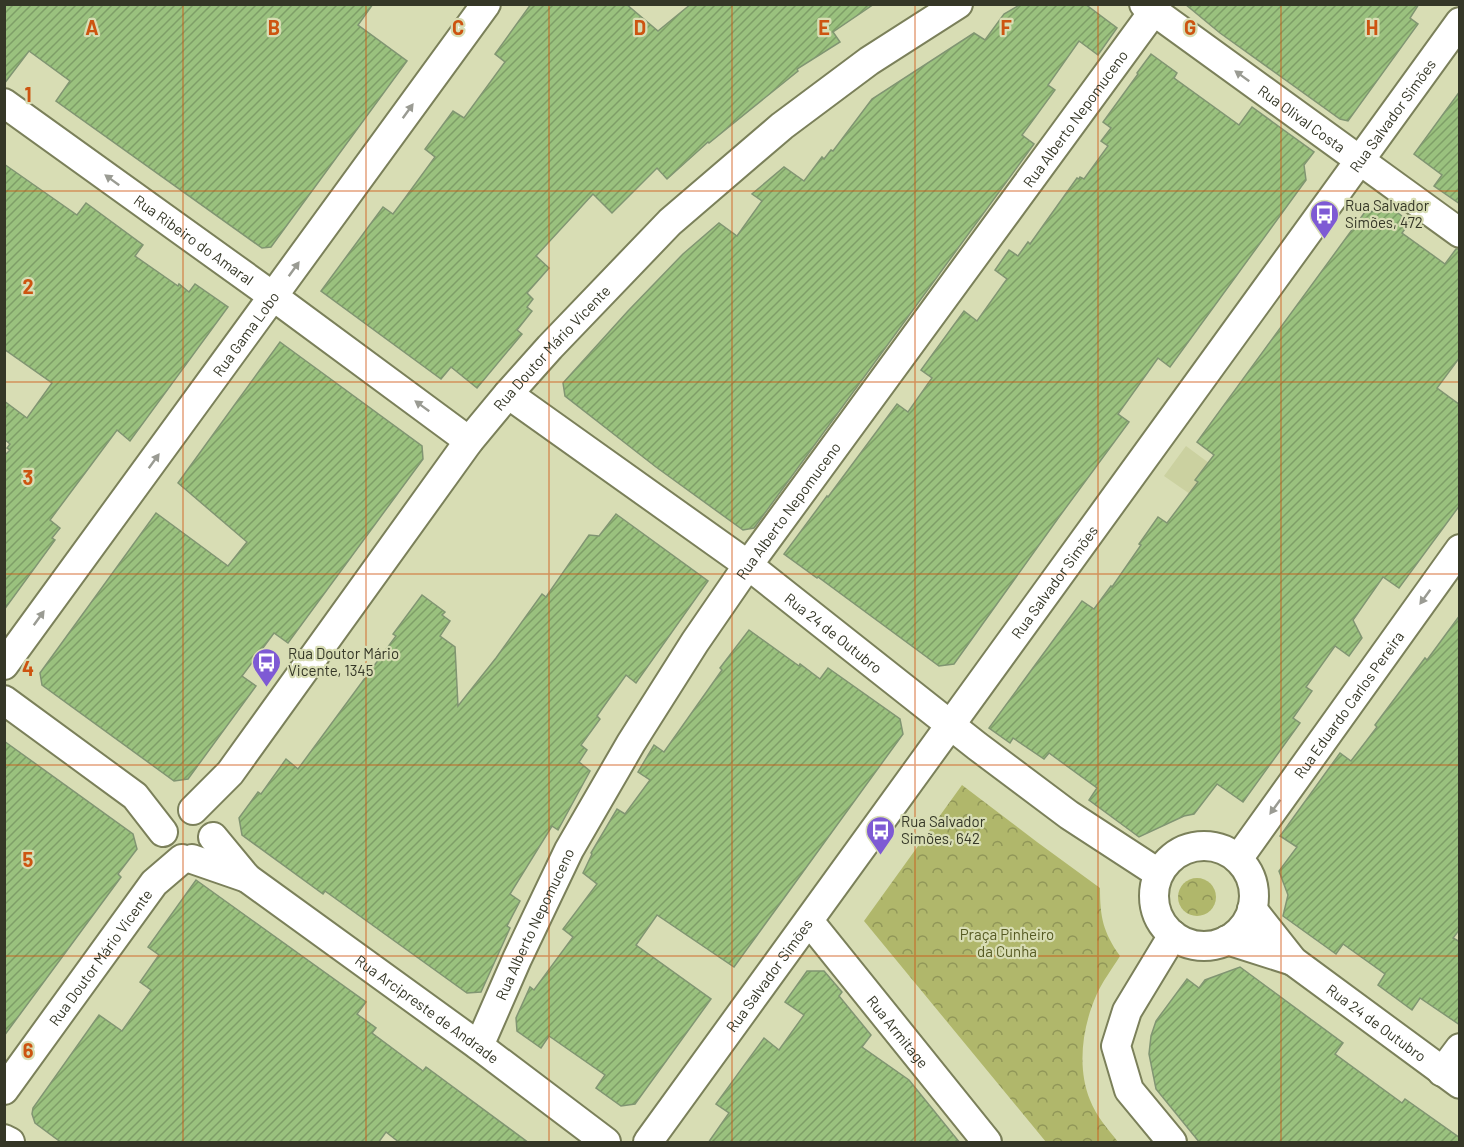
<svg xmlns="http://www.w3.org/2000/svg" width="1464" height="1147" font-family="Barlow,sans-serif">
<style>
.built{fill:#cbd1a0}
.park{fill:url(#park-crowns)}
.building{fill:url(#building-hatch);stroke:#809572;stroke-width:1.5}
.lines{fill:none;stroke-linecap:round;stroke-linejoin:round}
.street-casing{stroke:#7b805a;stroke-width:32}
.street{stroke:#fff;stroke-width:28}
.oneway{fill:#9a9b93}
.grid{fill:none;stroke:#cd5410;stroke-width:1.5;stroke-opacity:0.55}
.labels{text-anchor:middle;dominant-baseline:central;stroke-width:4.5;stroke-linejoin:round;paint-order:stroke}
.street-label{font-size:15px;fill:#353727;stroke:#d8ddb4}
.poi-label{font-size:15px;fill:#353727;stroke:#d8ddb4;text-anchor:start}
.park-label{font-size:15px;fill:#565a22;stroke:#d8ddb4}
.grid-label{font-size:20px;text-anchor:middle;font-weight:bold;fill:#cd5410;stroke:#d8ddb4;stroke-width:4.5;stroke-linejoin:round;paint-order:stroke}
</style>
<defs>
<pattern id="park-crowns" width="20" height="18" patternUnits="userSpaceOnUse" patternTransform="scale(1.5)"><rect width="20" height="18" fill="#b0b76b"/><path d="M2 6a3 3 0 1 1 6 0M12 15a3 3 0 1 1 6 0" fill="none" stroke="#909658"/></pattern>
<pattern id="building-hatch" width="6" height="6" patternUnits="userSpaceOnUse" patternTransform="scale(1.5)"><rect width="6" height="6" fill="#9ac17e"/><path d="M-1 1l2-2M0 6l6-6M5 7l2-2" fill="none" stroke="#7e9e67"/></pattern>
</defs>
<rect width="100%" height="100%" fill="#d8ddb4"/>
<!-- built -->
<polygon class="built" points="1186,446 1294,526 1200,501 1164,476"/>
<!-- park -->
<g class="park">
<path d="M962 785 1037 842 1100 888C1100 917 1103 932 1120 956 1112 969 1102 982 1096 996 1082 1028 1077 1068 1090 1100 1096 1116 1108 1129 1118 1142H1046L864 921Z"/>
<circle cx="1197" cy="897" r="19"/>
</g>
<!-- building -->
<g class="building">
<polygon points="4,4 373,4 358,25 407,61 271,247 262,248 56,101 70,81 29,51 4,84"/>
<polygon points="531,4 626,4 658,31 691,4 874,4 833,32 840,42 797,69 798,71 709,143 708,142 667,179 657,168 612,213 593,194 536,256 549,268 527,293 533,299 527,307 532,311 517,330 522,334 477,388 451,367 441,379 321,291 383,207 393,214 405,198 435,157 425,149 453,111 464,118 505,62 495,54"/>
<polygon points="1021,4 1085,4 1117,28 1098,55 1079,41 1048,85 1055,90 1022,135 1034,144 754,528 743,530 656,467 565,396 563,383 628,311 683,254 719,223 737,236 762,201 752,194 784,167 804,181 822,157 824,159 831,150 833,151 872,99 974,33 985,40 1004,14"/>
<polygon points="1185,4 1419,4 1410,18 1418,24 1348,121 1340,119 1220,33"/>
<polygon points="1151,54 1177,73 1174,78 1239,125 1252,107 1314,152 1304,165 1306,180 1170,367 1158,358 1118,414 1129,422 1059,517 954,664 939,666 818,577 817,578 784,554 827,496 828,497 897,404 908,412 932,378 921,370 964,311 977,321 1007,279 995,270 1009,250 1018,256 1028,242 1030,244 1077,178 1079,179 1080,177 1084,179 1108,146 1101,141 1111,128 1103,122 1138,74 1137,73"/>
<polygon points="1460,91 1460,204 1434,186 1442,175 1414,154"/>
<polygon points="4,164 77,215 86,203 143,245 135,256 178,286 179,284 189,292 195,284 228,307 130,441 117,430 91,465 50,520 60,528 52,538 55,540 4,610 4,456 10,450 7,448 10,444 4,439 4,401 27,418 52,383 4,349"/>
<polygon points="1383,202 1410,222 1402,233 1445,264 1456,249 1460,249 1460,357 1437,388 1460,405 1460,505 1399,588 1383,577 1353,620 1362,638 1349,656 1335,646 1306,687 1312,691 1293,718 1300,723 1243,802 1217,784 1194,814 1184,816 1139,837 1089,800 1097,788 1049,753 1044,759 1013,738 1010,743 989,728 1082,601 1094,609 1111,586 1112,587 1141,545 1139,544 1158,517 1167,523 1198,482 1195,480 1214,455 1197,442 1365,212 1376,211"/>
<polygon points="280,342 422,446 423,459 288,643 274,633 242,676 256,686 188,779 174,781 42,685 40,673 156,513 228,566 247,542 178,483"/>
<polygon points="616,514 708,581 636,683 626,675 597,716 600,719 581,745 587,750 579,762 590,771 558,830 552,826 510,894 520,901 507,926 510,928 481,992 467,993 325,891 323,894 242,835 239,818 258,792 261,794 286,759 298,769 396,636 393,634 422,595 445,612 442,615 450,621 440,636 455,647 458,706 496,658 542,594 546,597 589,535 599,536"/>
<polygon points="1460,615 1460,929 1453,938 1460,942 1460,1025 1420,998 1412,1010 1378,985 1385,974 1343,944 1336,954 1283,916 1288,895 1279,871 1297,847 1280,836 1340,753 1351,761 1377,727 1375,725 1425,658 1427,660"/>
<polygon points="749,630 799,666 800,664 820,679 828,668 900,719 903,734 734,967 657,915 636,945 711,999 635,1104 621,1106 596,1088 605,1075 549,1036 541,1048 517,1031 516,1018 530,987 534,990 573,937 563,929 597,884 583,873 592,854 591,853 617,809 625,814 650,780 638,772 654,745 664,752 722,670 720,668"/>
<polygon points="4,741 133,834 137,849 118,874 121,877 4,1036"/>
<polygon points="196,880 366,1002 357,1014 376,1028 372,1033 423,1071 426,1067 529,1143 400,1143 386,1132 378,1143 62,1143 35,1123 32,1114 33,1108 99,1015 122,1031 151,990 140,982 159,955 148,947"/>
<polygon points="1240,967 1343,1043 1335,1054 1402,1103 1405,1099 1460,1138 1460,1143 1200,1143 1156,1089 1149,1054 1151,1036 1156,1021 1187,979 1199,988 1205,980"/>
<polygon points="807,971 824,971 842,992 839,996 871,1035 862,1047 909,1080 960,1143 708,1143 729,1113 716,1104 764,1038 779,1050 804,1015 785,1002"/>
</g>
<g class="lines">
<defs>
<g id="street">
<path id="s1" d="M1144 4 1460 233"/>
<path id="s2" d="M4 103 274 297 469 441"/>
<path id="s3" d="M508 394 748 565 977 746 1069 815 1158 873"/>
<path id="s4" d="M4 665 486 4"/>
<polyline points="4,700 135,796 163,832"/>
<path id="s5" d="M193 810 230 773 469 441 508 394 550 347 670 222 782 126 869 61 958 4"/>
<path id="s6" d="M213 837 247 878 479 1046 606 1142"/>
<circle cx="1204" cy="896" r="50"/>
<polyline points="192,859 247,878"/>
<path id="s7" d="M1238 859 1460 549"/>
<path id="s8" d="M1252 909 1293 961 1460 1084"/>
<path id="s9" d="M809 921 987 1142"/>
<polyline points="1227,940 1293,961"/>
<path id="s10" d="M479 1046 517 959 569 850 631 743 695 642 748 565 1153 12"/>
<polyline points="1442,1072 1460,1048"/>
<path id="s11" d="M4 1090 154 883 182 859"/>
<polyline points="4,1139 10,1142"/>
<path id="s12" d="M648 1142 1460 22"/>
<polyline points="1172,1142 1129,1090 1116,1046 1127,1011 1173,935"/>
</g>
</defs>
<!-- street casing -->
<use href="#street" class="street-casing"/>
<!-- street -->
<use href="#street" class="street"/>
</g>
<!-- one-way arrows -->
<defs><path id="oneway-solid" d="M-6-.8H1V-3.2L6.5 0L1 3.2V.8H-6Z" transform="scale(1.5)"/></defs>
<g class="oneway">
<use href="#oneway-solid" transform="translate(1242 76) rotate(-144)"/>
<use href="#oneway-solid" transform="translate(408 111) rotate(-54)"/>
<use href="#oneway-solid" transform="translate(112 180) rotate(-144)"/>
<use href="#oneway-solid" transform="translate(294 269) rotate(-54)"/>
<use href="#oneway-solid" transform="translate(422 406) rotate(-144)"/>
<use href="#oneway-solid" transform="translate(154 461) rotate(-54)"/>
<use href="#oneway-solid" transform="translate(1425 597) rotate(126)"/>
<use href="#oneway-solid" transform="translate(39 618) rotate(-54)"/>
<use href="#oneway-solid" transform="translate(1275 807) rotate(126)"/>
</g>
<!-- grid -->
<path class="grid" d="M183 4V1142M366 4V1142M549 4V1142M732 4V1142M915 4V1142M1098 4V1142M1281 4V1142M4 191H1460M4 382H1460M4 574H1460M4 765H1460M4 956H1460"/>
<!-- icons -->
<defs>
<symbol id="bus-pin" viewBox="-11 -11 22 30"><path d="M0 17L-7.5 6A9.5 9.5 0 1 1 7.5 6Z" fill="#7e5ad4" stroke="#d8ddb4"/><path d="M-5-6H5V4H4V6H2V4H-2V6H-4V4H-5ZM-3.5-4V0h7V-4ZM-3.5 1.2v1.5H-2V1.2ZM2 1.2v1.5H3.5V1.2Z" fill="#fff"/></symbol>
</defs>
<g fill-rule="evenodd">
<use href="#bus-pin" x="1308" y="198" width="33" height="45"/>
<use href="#bus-pin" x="250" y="646" width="33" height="45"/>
<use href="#bus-pin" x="864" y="814" width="33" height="45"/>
</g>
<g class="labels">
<!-- street labels -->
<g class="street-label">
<text stroke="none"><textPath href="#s12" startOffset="1268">Rua Salvador Simões</textPath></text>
<text stroke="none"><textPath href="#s10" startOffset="1106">Rua Alberto Nepomuceno</textPath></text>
<text stroke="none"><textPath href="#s1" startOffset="195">Rua Olival Costa</textPath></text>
<text stroke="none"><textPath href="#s2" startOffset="234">Rua Ribeiro do Amaral</textPath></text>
<text stroke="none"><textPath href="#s4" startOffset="410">Rua Gama Lobo</textPath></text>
<text stroke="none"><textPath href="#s5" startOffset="586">Rua Doutor Mário Vicente</textPath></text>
<text stroke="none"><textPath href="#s10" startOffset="620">Rua Alberto Nepomuceno</textPath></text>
<text stroke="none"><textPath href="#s12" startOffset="692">Rua Salvador Simões</textPath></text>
<text stroke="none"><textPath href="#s3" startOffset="404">Rua 24 de Outubro</textPath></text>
<text stroke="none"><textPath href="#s7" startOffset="190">Rua Eduardo Carlos Pereira</textPath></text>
<text stroke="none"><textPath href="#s10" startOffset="134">Rua Alberto Nepomuceno</textPath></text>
<text stroke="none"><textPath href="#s11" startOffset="164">Rua Doutor Mário Vicente</textPath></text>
<text stroke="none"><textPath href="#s12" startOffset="206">Rua Salvador Simões</textPath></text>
<text stroke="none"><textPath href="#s6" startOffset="276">Rua Arcipreste de Andrade</textPath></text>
<text stroke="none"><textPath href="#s8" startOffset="170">Rua 24 de Outubro</textPath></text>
<text stroke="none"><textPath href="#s9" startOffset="142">Rua Armitage</textPath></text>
</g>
<!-- poi labels -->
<g class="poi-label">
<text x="1345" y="205">Rua Salvador<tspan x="1345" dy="17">Simões, 472</tspan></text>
<text x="288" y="653">Rua Doutor Mário<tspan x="288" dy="17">Vicente, 1345</tspan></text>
<text x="901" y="821">Rua Salvador<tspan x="901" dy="17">Simões, 642</tspan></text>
</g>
<!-- park labels -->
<g class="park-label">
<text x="1007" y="934">Praça Pinheiro<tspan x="1007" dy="17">da Cunha</tspan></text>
</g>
</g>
<g class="grid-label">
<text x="92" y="35">A</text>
<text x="274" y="35">B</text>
<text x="458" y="35">C</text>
<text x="640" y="35">D</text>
<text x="824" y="35">E</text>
<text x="1006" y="35">F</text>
<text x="1190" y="35">G</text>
<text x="1372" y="35">H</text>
<text x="28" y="102">1</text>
<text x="28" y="294">2</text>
<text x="28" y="485">3</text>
<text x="28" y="676">4</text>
<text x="28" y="867">5</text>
<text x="28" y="1058">6</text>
</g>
<!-- border -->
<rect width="1464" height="1147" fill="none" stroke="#353727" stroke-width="12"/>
</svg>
